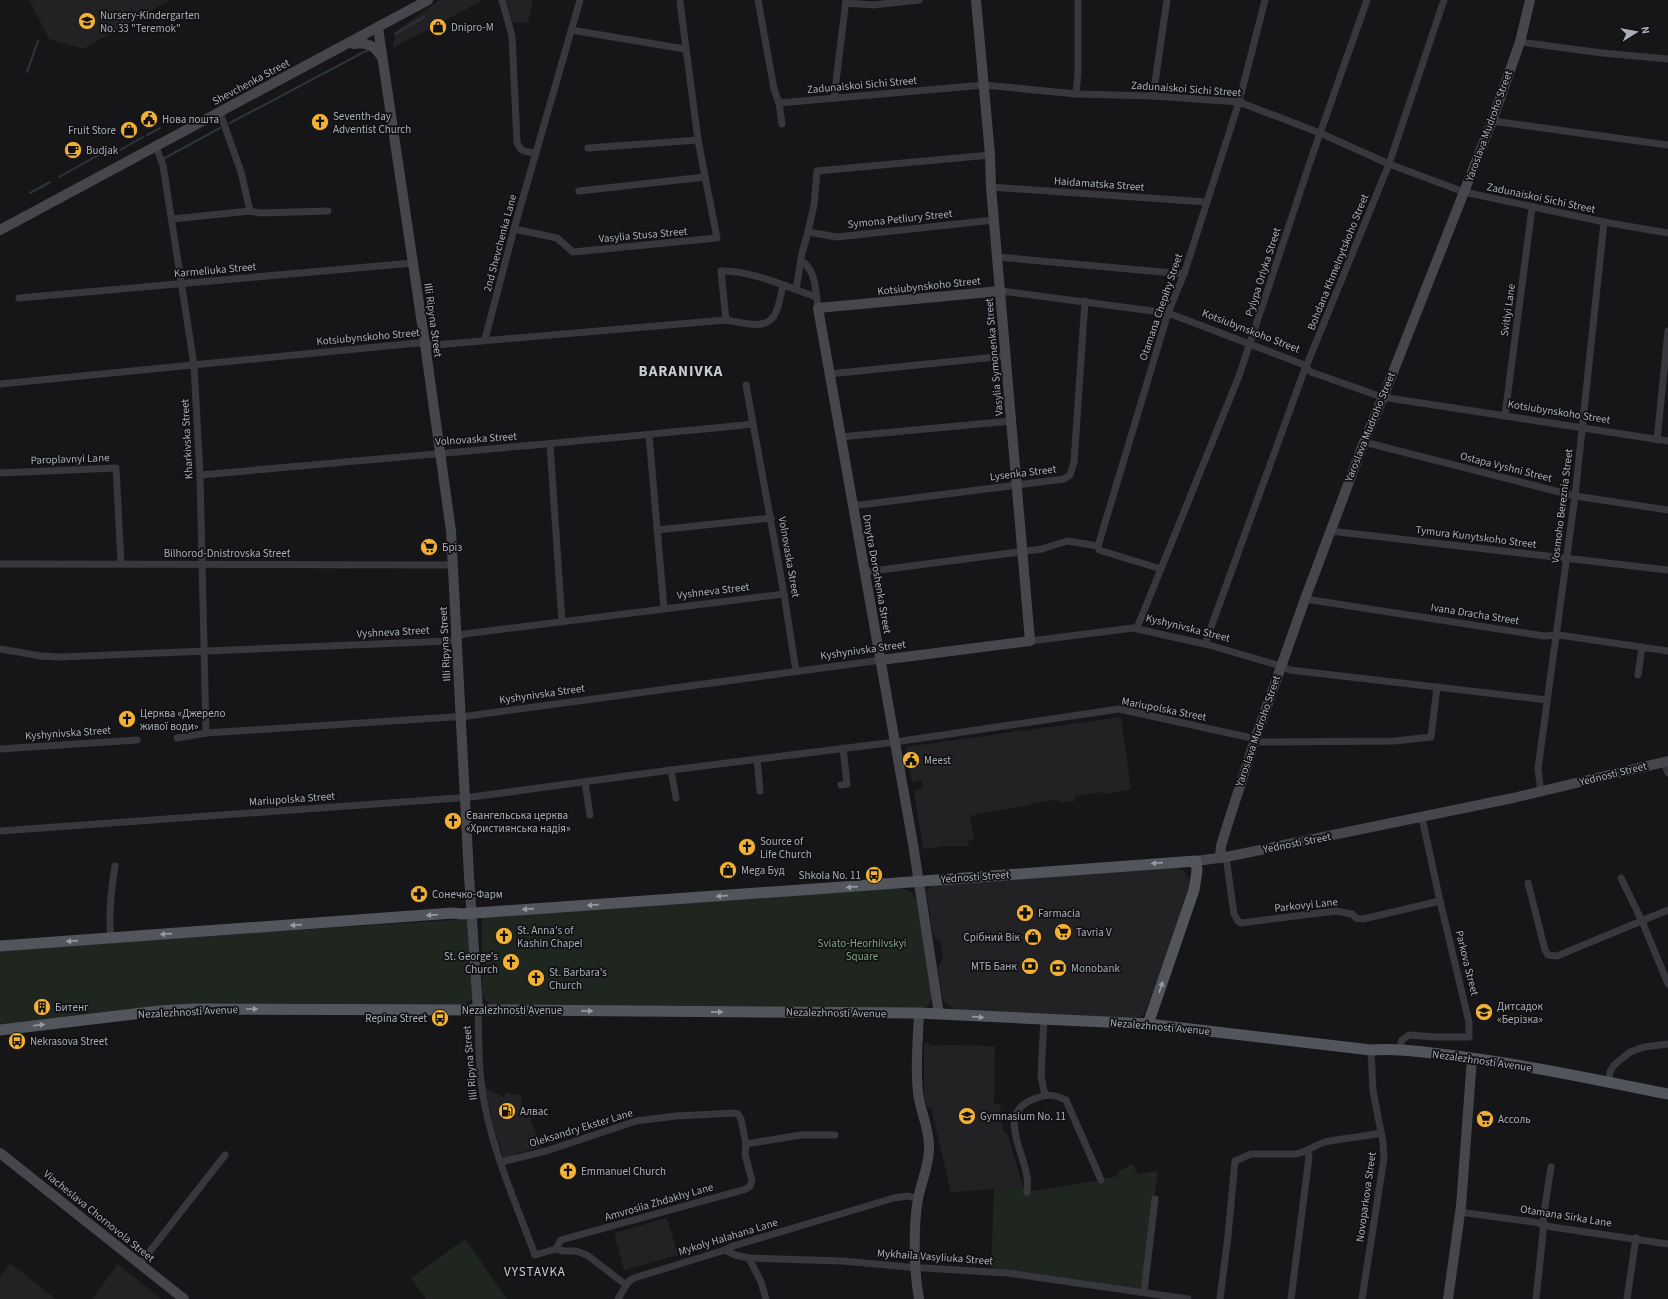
<svg xmlns="http://www.w3.org/2000/svg" width="1668" height="1299" font-family="'Source Sans 3',sans-serif">
<style>
.built{fill:#222225}
.green{fill:#1e261f}
.lines{fill:none;stroke-linecap:round;stroke-linejoin:round}
.stream{stroke:#2c353c;stroke-width:2}
.street{stroke:#37383d;stroke-width:7}
.secondary{stroke:#45474d;stroke-width:10}
.primary{stroke:#53555c;stroke-width:11}
.oneway{fill:#979ba6}
.labels{text-anchor:middle;dominant-baseline:central;stroke-width:3.5;stroke-linejoin:round;paint-order:stroke}
.poi-label{font-size:11px;fill:#a8adb8;stroke:#111113;text-anchor:start}
.street-label{font-size:11px;fill:#a8adb8;stroke:#111113}
.park-label{font-size:11px;fill:#7fa381;stroke:#111113}
.quarter-label{font-size:13px;letter-spacing:1px;fill:#c9ccd4;stroke:#111113}
.district-label{font-size:15px;font-weight:bold;letter-spacing:1px;fill:#c9ccd4;stroke:#111113}
</style>
<rect width="100%" height="100%" fill="#161618"/>
<!-- built -->
<g class="built">
<polygon points="29,0 170,0 83,49 49,39"/>
<polygon points="439,0 483,0 393,48 395,33 399,28 421,14"/>
<polygon points="506,0 533,0 528,23 512,22"/>
<polygon points="1121,717 1131,789 1104,794 1103,792 1075,796 1075,801 1061,803 1056,800 1048,801 970,816 974,839 969,840 968,846 947,846 923,849 914,790 923,788 921,780 912,782 906,747"/>
<polygon points="1176,867 1184,871 1189,879 1189,893 1145,1013 1138,1019 958,1010 949,1006 943,1000 938,968 943,959 941,943 933,934 926,891 929,887 937,885"/>
<polygon points="924,1043 929,1043 930,1045 995,1046 994,1104 1000,1104 1003,1130 1008,1135 1023,1187 951,1192 931,1108 927,1107 924,1097"/>
<polygon points="485,1085 488,1089 504,1097 507,1092 513,1095 520,1094 525,1118 530,1117 541,1147 515,1154 516,1156 504,1159 493,1124"/>
<polygon points="667,1218 678,1255 624,1270 614,1233"/>
<polygon points="10,1263 56,1299 0,1299 0,1277"/>
<polygon points="118,1264 161,1299 92,1299"/>
</g>
<!-- green -->
<g class="green">
<polygon points="901,887 912,893 916,900 932,997 929,1005 924,1008 490,1005 482,996 482,917"/>
<polygon points="468,919 473,993 472,999 465,1004 193,1004 0,1025 0,951 219,935"/>
<polygon points="1133,1164 1138,1174 1158,1171 1141,1287 1138,1288 991,1269 994,1189 1023,1187 1025,1192 1103,1180 1106,1178 1118,1176 1117,1172"/>
<polygon points="465,1239 507,1299 426,1299 411,1278"/>
</g>
<g class="lines">
<!-- stream -->
<g class="stream">
<polyline points="395,34 424,17"/>
<polyline points="364,52 370,49"/>
<polyline points="27,72 38,41"/>
<polyline points="230,123 362,53"/>
<polyline points="147,135 160,128"/>
<polyline points="120,150 143,137"/>
<polyline points="163,159 220,128"/>
<polyline points="59,177 104,152"/>
<polyline points="30,193 50,182"/>
</g>
<!-- street -->
<g class="street">
<path d="M502 0 512 36 517 142C520 152 526 152 536 153"/>
<polyline points="758,0 774,89 779,103 782,124"/>
<polyline points="846,3 873,5 919,0"/>
<polyline points="571,30 685,49"/>
<polyline points="1520,42 1602,53 1668,59"/>
<polyline points="1076,94 1078,72 1078,0"/>
<polyline points="1153,96 1167,0"/>
<polyline points="834,98 846,0"/>
<polyline points="779,103 984,85 1076,94 1153,96 1239,102 1320,133 1389,164 1464,192 1604,222 1668,233"/>
<polyline points="220,113 241,172 250,211"/>
<polyline points="1492,121 1668,145"/>
<polyline points="156,147 163,165 194,365 200,475 206,733"/>
<polyline points="588,148 698,140"/>
<polyline points="991,187 1206,202"/>
<polyline points="579,191 705,177"/>
<polyline points="172,219 250,211 260,213 328,211"/>
<polyline points="514,229 557,238 573,252 717,238 698,140 680,2"/>
<polyline points="808,232 837,237 994,220"/>
<polyline points="998,257 1184,274"/>
<path d="M801 261C816 268 816 294 818 308"/>
<polyline points="796,290 802,253 808,232 814,205 817,171 990,155"/>
<polyline points="1001,291 1168,313 1302,364 1311,372 1382,397 1668,441"/>
<polyline points="19,298 413,263"/>
<path d="M726 320 721 271C750 270 788 287 816 297"/>
<polyline points="485,339 514,229 580,0"/>
<polyline points="829,374 1006,356"/>
<path d="M0 384 417 343 435 345 726 320C741 322 764 331 774 316 779 308 781 294 783 285"/>
<polyline points="746,385 784,594 796,671"/>
<polyline points="1505,415 1532,208"/>
<polyline points="649,435 664,608"/>
<polyline points="840,437 1011,421"/>
<polyline points="1657,440 1668,331"/>
<polyline points="1364,442 1575,496 1668,510"/>
<polyline points="550,444 562,622"/>
<polyline points="0,473 116,468 121,563"/>
<path d="M200 475C384 458 569 443 753 424"/>
<polyline points="852,506 1064,479 1070,475 1074,462 1085,301"/>
<polyline points="657,530 771,518"/>
<polyline points="1330,531 1668,570"/>
<polyline points="1098,546 1168,313 1184,274 1239,102 1265,0"/>
<polyline points="1098,546 1099,550 1161,569"/>
<polyline points="0,564 453,565"/>
<polyline points="864,572 1042,549 1067,541 1098,546"/>
<polyline points="1305,599 1544,636 1559,635 1668,651"/>
<polyline points="1137,628 1239,376 1311,159 1367,0"/>
<polyline points="1030,641 1133,628 1209,645 1281,666 1290,670 1547,700"/>
<polyline points="1205,644 1303,374 1389,164 1444,0"/>
<polyline points="0,649 41,656 60,657 450,641 464,634 784,594"/>
<polyline points="1638,675 1642,647"/>
<polyline points="177,738 206,733 468,716 881,660"/>
<polyline points="0,749 137,740"/>
<polyline points="757,759 760,791"/>
<polyline points="1664,762 1668,773"/>
<polyline points="671,770 676,798"/>
<polyline points="585,782 590,815"/>
<polyline points="841,785 847,784 843,748"/>
<polyline points="1541,792 1538,769 1575,496 1604,222"/>
<polyline points="0,831 472,797 671,770 895,742 1119,709 1247,737 1262,742 1395,741 1431,737 1437,687"/>
<polyline points="1226,857 1234,914 1238,921 1241,923 1336,911 1352,914 1356,918 1363,919 1440,901"/>
<polyline points="1621,878 1642,921 1668,984"/>
<polyline points="1528,883 1545,950 1548,955 1557,956 1668,910"/>
<path d="M111 938C108 914 111 890 115 866"/>
<path d="M478 1010C479 1036 478 1064 482 1089 490 1146 515 1201 535 1255L556 1249 560 1241 564 1239 746 1189 750 1186 752 1181 745 1154 746 1144 741 1119 738 1114 735 1113 676 1116 636 1121 546 1151 501 1162"/>
<polyline points="1044,1019 1041,1076 1045,1095"/>
<polyline points="1399,1050 1402,1040 1409,1035 1435,1037 1469,1037 1469,1022 1440,901 1422,818"/>
<polyline points="1608,1082 1610,1072 1614,1065 1630,1052 1644,1047 1668,1044"/>
<polyline points="746,1144 801,1135 835,1135"/>
<path d="M1027 1192C1027 1187 1028 1182 1027 1177 1024 1151 996 1113 1034 1099 1047 1094 1054 1094 1066 1100L1101 1180"/>
<polyline points="1460,1212 1534,1222 1552,1227 1668,1244"/>
<polyline points="556,1249 564,1251 576,1251 587,1255 626,1285"/>
<polyline points="725,1250 735,1255 749,1258 842,1261 908,1267 1007,1273 1188,1299"/>
<polyline points="749,1258 761,1282 766,1299"/>
<polyline points="140,1264 225,1155"/>
<polyline points="1144,1292 1155,1199"/>
<polyline points="618,1299 628,1282 634,1278 725,1250 733,1246 894,1198 907,1196 918,1198"/>
<path d="M1220 1299 1228 1236 1235 1161 1251 1154H1296C1307 1152 1315 1145 1325 1142 1342 1138 1363 1137 1381 1133"/>
<polyline points="1291,1299 1309,1157 1308,1151"/>
<polyline points="1362,1299 1384,1158 1383,1142 1373,1091 1371,1050"/>
<polyline points="1536,1299 1543,1233 1543,1219 1551,1167"/>
<polyline points="1627,1299 1636,1238"/>
</g>
<!-- secondary -->
<g class="secondary">
<polyline points="378,28 425,344 451,531 469,876 478,1010"/>
<path d="M353 44C366 42 375 45 382 58"/>
<polyline points="0,230 428,0"/>
<polyline points="881,660 1030,641 991,187 990,155 976,0"/>
<polyline points="1220,858 1221,846 1229,820 1255,740 1305,599 1364,442 1386,390 1492,121 1520,42 1530,0"/>
<polyline points="1196,861 1226,857 1513,798 1668,761"/>
<path d="M919 1013C918 1039 915 1067 918 1092 920 1112 930 1129 929 1149 929 1166 921 1182 918 1199 913 1227 914 1272 919 1299"/>
<polyline points="939,1014 913,844 818,308 1001,291"/>
<polyline points="0,1153 184,1299"/>
<polyline points="1448,1299 1461,1206 1472,1058"/>
</g>
<!-- primary -->
<g class="primary">
<polyline points="0,946 453,913 461,914 829,888 1196,861 1197,871 1194,890 1148,1024"/>
<path d="M0 1030 159 1011 194 1009 495 1010 919 1013 1148 1024 1371 1050C1400 1048 1428 1053 1456 1056 1527 1065 1598 1080 1668 1094"/>
</g>
</g>
<!-- one-way arrows -->
<defs><path id="oneway-solid" d="M-6-.8H1V-3.2L6.5 0L1 3.2V.8H-6Z"/></defs>
<g class="oneway">
<use href="#oneway-solid" transform="translate(1157 863) rotate(176)"/>
<use href="#oneway-solid" transform="translate(852 887) rotate(176)"/>
<use href="#oneway-solid" transform="translate(722 896) rotate(176)"/>
<use href="#oneway-solid" transform="translate(593 905) rotate(176)"/>
<use href="#oneway-solid" transform="translate(528 909) rotate(176)"/>
<use href="#oneway-solid" transform="translate(432 915) rotate(175)"/>
<use href="#oneway-solid" transform="translate(296 925) rotate(176)"/>
<use href="#oneway-solid" transform="translate(166 934) rotate(176)"/>
<use href="#oneway-solid" transform="translate(72 941) rotate(176)"/>
<use href="#oneway-solid" transform="translate(1161 987) rotate(-71)"/>
<use href="#oneway-solid" transform="translate(252 1009)"/>
<use href="#oneway-solid" transform="translate(587 1011) rotate(1)"/>
<use href="#oneway-solid" transform="translate(717 1012) rotate(1)"/>
<use href="#oneway-solid" transform="translate(978 1017) rotate(4)"/>
<use href="#oneway-solid" transform="translate(39 1025) rotate(-7)"/>
</g>
<!-- icons -->
<defs>
<symbol id="school-disc" viewBox="-11 -11 22 22"><circle r="9.5" fill="#f2b134" stroke="#111113"/><path d="M0-5L7-2L0 1L-7-2ZM-4 1L0 2.5L4 1V4Q0 6-4 4Z" fill="#111"/></symbol>
<symbol id="shop-disc" viewBox="-11 -11 22 22"><circle r="9.5" fill="#f2b134" stroke="#111113"/><path d="M-5-2.5h2.3a2.7 3.5 0 0 1 5.4 0H5L5.5 6h-11ZM-1.5-2.5h3a1.5 2.3 0 0 0-3 0Z" fill="#111"/></symbol>
<symbol id="civic-disc" viewBox="-11 -11 22 22"><circle r="9.5" fill="#f2b134" stroke="#111113"/><path d="M-.6-6.5H3V-4.5H.6V-3L4-1V1h2V6H-6V1h2V-1L-.6-3ZM-1.2 2.5V6h2.4V2.5Z" fill="#111"/></symbol>
<symbol id="church-disc" viewBox="-11 -11 22 22"><circle r="9.5" fill="#f2b134" stroke="#111113"/><path d="M-1.2-6h2.4v3.5h3.3v2.4h-3.3V6h-2.4V-.1h-3.3v-2.4h3.3Z" fill="#111"/></symbol>
<symbol id="cafe-disc" viewBox="-11 -11 22 22"><circle r="9.5" fill="#f2b134" stroke="#111113"/><path d="M-5.5-4.5H6V0H3Q3 3.5 0 3.5H-2.5Q-5.5 3.5-5.5 0ZM3-3.2v2h1.7v-2ZM-6 4.5H4V6H-6Z" fill="#111"/></symbol>
<symbol id="supermarket-disc" viewBox="-11 -11 22 22"><circle r="9.5" fill="#f2b134" stroke="#111113"/><path d="M-6-5.5h2.5l.6 2H6L4.5 2H-2.5L-4.4-4H-6ZM-1.5 3.2a1.3 1.3 0 1 0 .1 0ZM3 3.2a1.3 1.3 0 1 0 .1 0Z" fill="#111"/></symbol>
<symbol id="bus-disc" viewBox="-11 -11 22 22"><circle r="9.5" fill="#f2b134" stroke="#111113"/><path d="M-5-6H5V4H4V6H2V4H-2V6H-4V4H-5ZM-3.5-4V0h7V-4ZM-3.5 1.2v1.5H-2V1.2ZM2 1.2v1.5H3.5V1.2Z" fill="#111"/></symbol>
<symbol id="pharmacy-disc" viewBox="-11 -11 22 22"><circle r="9.5" fill="#f2b134" stroke="#111113"/><path d="M-2-6h4v4h4v4h-4v4h-4v-4h-4v-4h4Z" fill="#111"/></symbol>
<symbol id="bank-disc" viewBox="-11 -11 22 22"><circle r="9.5" fill="#f2b134" stroke="#111113"/><path d="M-6-4H6V4H-6ZM0-2.3a2.3 2.3 0 1 0 0 4.6a2.3 2.3 0 1 0 0-4.6Z" fill="#111"/></symbol>
<symbol id="building-disc" viewBox="-11 -11 22 22"><circle r="9.5" fill="#f2b134" stroke="#111113"/><path d="M-4-6H4V6H1V3H-1V6H-4ZM-2.5-4.3h1.7v1.8h-1.7ZM.8-4.3h1.7v1.8H.8ZM-2.5-1h1.7V.8h-1.7ZM.8-1h1.7V.8H.8Z" fill="#111"/></symbol>
<symbol id="fuel-disc" viewBox="-11 -11 22 22"><circle r="9.5" fill="#f2b134" stroke="#111113"/><path d="M-5.5-6h7V0h2V4h1.3V-2.5L3-4.5l.8-.8L6-3V5H2.5V1h-1V6h-7ZM-4.2-4.7v3.2H.2V-4.7Z" fill="#111"/></symbol>
</defs>
<g fill-rule="evenodd">
<use href="#school-disc" x="77" y="11" width="20" height="20"/>
<use href="#shop-disc" x="428" y="17" width="20" height="20"/>
<use href="#civic-disc" x="139" y="109" width="20" height="20"/>
<use href="#church-disc" x="310" y="112" width="20" height="20"/>
<use href="#shop-disc" x="119" y="120" width="20" height="20"/>
<use href="#cafe-disc" x="63" y="140" width="20" height="20"/>
<use href="#supermarket-disc" x="419" y="537" width="20" height="20"/>
<use href="#church-disc" x="117" y="709" width="20" height="20"/>
<use href="#civic-disc" x="901" y="750" width="20" height="20"/>
<use href="#church-disc" x="443" y="811" width="20" height="20"/>
<use href="#church-disc" x="737" y="837" width="20" height="20"/>
<use href="#shop-disc" x="718" y="860" width="20" height="20"/>
<use href="#bus-disc" x="864" y="865" width="20" height="20"/>
<use href="#pharmacy-disc" x="409" y="884" width="20" height="20"/>
<use href="#pharmacy-disc" x="1015" y="903" width="20" height="20"/>
<use href="#supermarket-disc" x="1053" y="922" width="20" height="20"/>
<use href="#church-disc" x="494" y="926" width="20" height="20"/>
<use href="#shop-disc" x="1023" y="927" width="20" height="20"/>
<use href="#church-disc" x="501" y="952" width="20" height="20"/>
<use href="#bank-disc" x="1020" y="956" width="20" height="20"/>
<use href="#bank-disc" x="1048" y="958" width="20" height="20"/>
<use href="#church-disc" x="526" y="968" width="20" height="20"/>
<use href="#building-disc" x="32" y="997" width="20" height="20"/>
<use href="#school-disc" x="1474" y="1002" width="20" height="20"/>
<use href="#bus-disc" x="430" y="1008" width="20" height="20"/>
<use href="#bus-disc" x="7" y="1031" width="20" height="20"/>
<use href="#fuel-disc" x="497" y="1101" width="20" height="20"/>
<use href="#school-disc" x="957" y="1106" width="20" height="20"/>
<use href="#supermarket-disc" x="1475" y="1109" width="20" height="20"/>
<use href="#church-disc" x="558" y="1161" width="20" height="20"/>
</g>
<g class="labels">
<!-- poi labels -->
<g class="poi-label">
<text x="100" y="15">Nursery-Kindergarten<tspan x="100" dy="13">No. 33 "Teremok"</tspan></text>
<text x="451" y="27">Dnipro-M</text>
<text x="333" y="116">Seventh-day<tspan x="333" dy="13">Adventist Church</tspan></text>
<text x="162" y="119">Нова пошта</text>
<text x="116" y="130" text-anchor="end">Fruit Store</text>
<text x="86" y="150">Budjak</text>
<text x="442" y="547">Бріз</text>
<text x="140" y="713">Церква «Джерело<tspan x="140" dy="13">живої води»</tspan></text>
<text x="924" y="760">Meest</text>
<text x="466" y="815">Євангельська церква<tspan x="466" dy="13">«Християнська надія»</tspan></text>
<text x="760" y="841">Source of<tspan x="760" dy="13">Life Church</tspan></text>
<text x="741" y="870">Mega Буд</text>
<text x="861" y="875" text-anchor="end">Shkola No. 11</text>
<text x="432" y="894">Сонечко-Фарм</text>
<text x="1038" y="913">Farmacia</text>
<text x="517" y="930">St. Anna's of<tspan x="517" dy="13">Kashin Chapel</tspan></text>
<text x="1076" y="932">Tavria V</text>
<text x="1020" y="937" text-anchor="end">Срібний Вік</text>
<text x="498" y="956" text-anchor="end">St. George's<tspan x="498" dy="13">Church</tspan></text>
<text x="1017" y="966" text-anchor="end">МТБ Банк</text>
<text x="1071" y="968">Monobank</text>
<text x="549" y="972">St. Barbara's<tspan x="549" dy="13">Church</tspan></text>
<text x="1497" y="1006">Дитсадок<tspan x="1497" dy="13">«Берізка»</tspan></text>
<text x="55" y="1007">Битенг</text>
<text x="427" y="1018" text-anchor="end">Repina Street</text>
<text x="30" y="1041">Nekrasova Street</text>
<text x="520" y="1111">Алвас</text>
<text x="980" y="1116">Gymnasium No. 11</text>
<text x="1498" y="1119">Ассоль</text>
<text x="581" y="1171">Emmanuel Church</text>
</g>
<!-- street labels -->
<g class="street-label">
<text transform="translate(251 82) rotate(-28)">Shevchenka Street</text>
<text transform="translate(862 85) rotate(-5)">Zadunaiskoi Sichi Street</text>
<text transform="translate(1186 89) rotate(4)">Zadunaiskoi Sichi Street</text>
<text transform="translate(1489 126) rotate(-70)">Yaroslava Mudroho Street</text>
<text transform="translate(1099 184) rotate(4)">Haidamatska Street</text>
<text transform="translate(1541 198) rotate(12)">Zadunaiskoi Sichi Street</text>
<text transform="translate(900 219) rotate(-6)">Symona Petliury Street</text>
<text transform="translate(643 235) rotate(-5)">Vasylia Stusa Street</text>
<text transform="translate(500 243) rotate(-75)">2nd Shevchenka Lane</text>
<text transform="translate(1338 262) rotate(-68)">Bohdana Khmelnytskoho Street</text>
<text transform="translate(215 270) rotate(-5)">Karmeliuka Street</text>
<text transform="translate(1263 272) rotate(-72)">Pylypa Orlyka Street</text>
<text transform="translate(929 286) rotate(-6)">Kotsiubynskoho Street</text>
<text transform="translate(1161 307) rotate(-71)">Otamana Chepihy Street</text>
<text transform="translate(1508 310) rotate(-82)">Svitlyi Lane</text>
<text transform="translate(433 320) rotate(82)">Illi Ripyna Street</text>
<text transform="translate(1251 331) rotate(21)">Kotsiubynskoho Street</text>
<text transform="translate(368 337) rotate(-5)">Kotsiubynskoho Street</text>
<text transform="translate(994 357) rotate(-95)">Vasylia Symonenka Street</text>
<text transform="translate(1559 412) rotate(9)">Kotsiubynskoho Street</text>
<text transform="translate(1370 427) rotate(-68)">Yaroslava Mudroho Street</text>
<text transform="translate(187 439) rotate(-93)">Kharkivska Street</text>
<text transform="translate(476 439) rotate(-4)">Volnovaska Street</text>
<text transform="translate(70 459) rotate(-2)">Paroplavnyi Lane</text>
<text transform="translate(1506 467) rotate(14)">Ostapa Vyshni Street</text>
<text transform="translate(1023 473) rotate(-7)">Lysenka Street</text>
<text transform="translate(1562 506) rotate(-83)">Vosmoho Bereznia Street</text>
<text transform="translate(1476 537) rotate(7)">Tymura Kunytskoho Street</text>
<text x="227" y="553">Bilhorod-Dnistrovska Street</text>
<text transform="translate(789 557) rotate(80)">Volnovaska Street</text>
<text transform="translate(877 574) rotate(80)">Dmytra Doroshenka Street</text>
<text transform="translate(713 591) rotate(-7)">Vyshneva Street</text>
<text transform="translate(1475 614) rotate(9)">Ivana Dracha Street</text>
<text transform="translate(1188 628) rotate(14)">Kyshynivska Street</text>
<text transform="translate(393 632) rotate(-3)">Vyshneva Street</text>
<text transform="translate(445 644) rotate(-93)">Illi Ripyna Street</text>
<text transform="translate(863 650) rotate(-8)">Kyshynivska Street</text>
<text transform="translate(542 694) rotate(-8)">Kyshynivska Street</text>
<text transform="translate(1164 709) rotate(11)">Mariupolska Street</text>
<text transform="translate(1258 731) rotate(-71)">Yaroslava Mudroho Street</text>
<text transform="translate(68 733) rotate(-4)">Kyshynivska Street</text>
<text transform="translate(1613 774) rotate(-14)">Yednosti Street</text>
<text transform="translate(292 799) rotate(-4)">Mariupolska Street</text>
<text transform="translate(1297 843) rotate(-11)">Yednosti Street</text>
<text transform="translate(975 877) rotate(-4)">Yednosti Street</text>
<text transform="translate(1306 905) rotate(-6)">Parkovyi Lane</text>
<text transform="translate(1467 963) rotate(76)">Parkova Street</text>
<text x="512" y="1010">Nezalezhnosti Avenue</text>
<text transform="translate(188 1012) rotate(-3)">Nezalezhnosti Avenue</text>
<text transform="translate(836 1013) rotate(1)">Nezalezhnosti Avenue</text>
<text transform="translate(1160 1027) rotate(5)">Nezalezhnosti Avenue</text>
<text transform="translate(1482 1061) rotate(8)">Nezalezhnosti Avenue</text>
<text transform="translate(470 1063) rotate(-95)">Illi Ripyna Street</text>
<text transform="translate(581 1128) rotate(-17)">Oleksandry Ekster Lane</text>
<text transform="translate(1366 1197) rotate(-82)">Novoparkova Street</text>
<text transform="translate(659 1202) rotate(-16)">Amvrosiia Zhdakhy Lane</text>
<text transform="translate(99 1216) rotate(39)">Viacheslava Chornovola Street</text>
<text transform="translate(1566 1216) rotate(9)">Otamana Sirka Lane</text>
<text transform="translate(728 1237) rotate(-17)">Mykoly Halahana Lane</text>
<text transform="translate(935 1257) rotate(4)">Mykhaila Vasyliuka Street</text>
</g>
<!-- park labels -->
<g class="park-label">
<text x="862" y="943">Sviato-Heorhiivskyi<tspan x="862" dy="13">Square</tspan></text>
</g>
<!-- quarter labels -->
<g class="quarter-label">
<text x="535" y="1272">VYSTAVKA</text>
</g>
<!-- district labels -->
<g class="district-label">
<text x="681" y="371">BARANIVKA</text>
</g>
</g>
<!-- north arrow -->
<g transform="translate(1636 32) rotate(79)" stroke="#111113" stroke-width="3" paint-order="stroke">
<path d="M0-3L7 15L0 10L-7 15Z" fill="#a8adb8"/>
<text y="-6" font-size="11" font-weight="bold" text-anchor="middle" fill="#a8adb8">N</text>
</g>
</svg>
